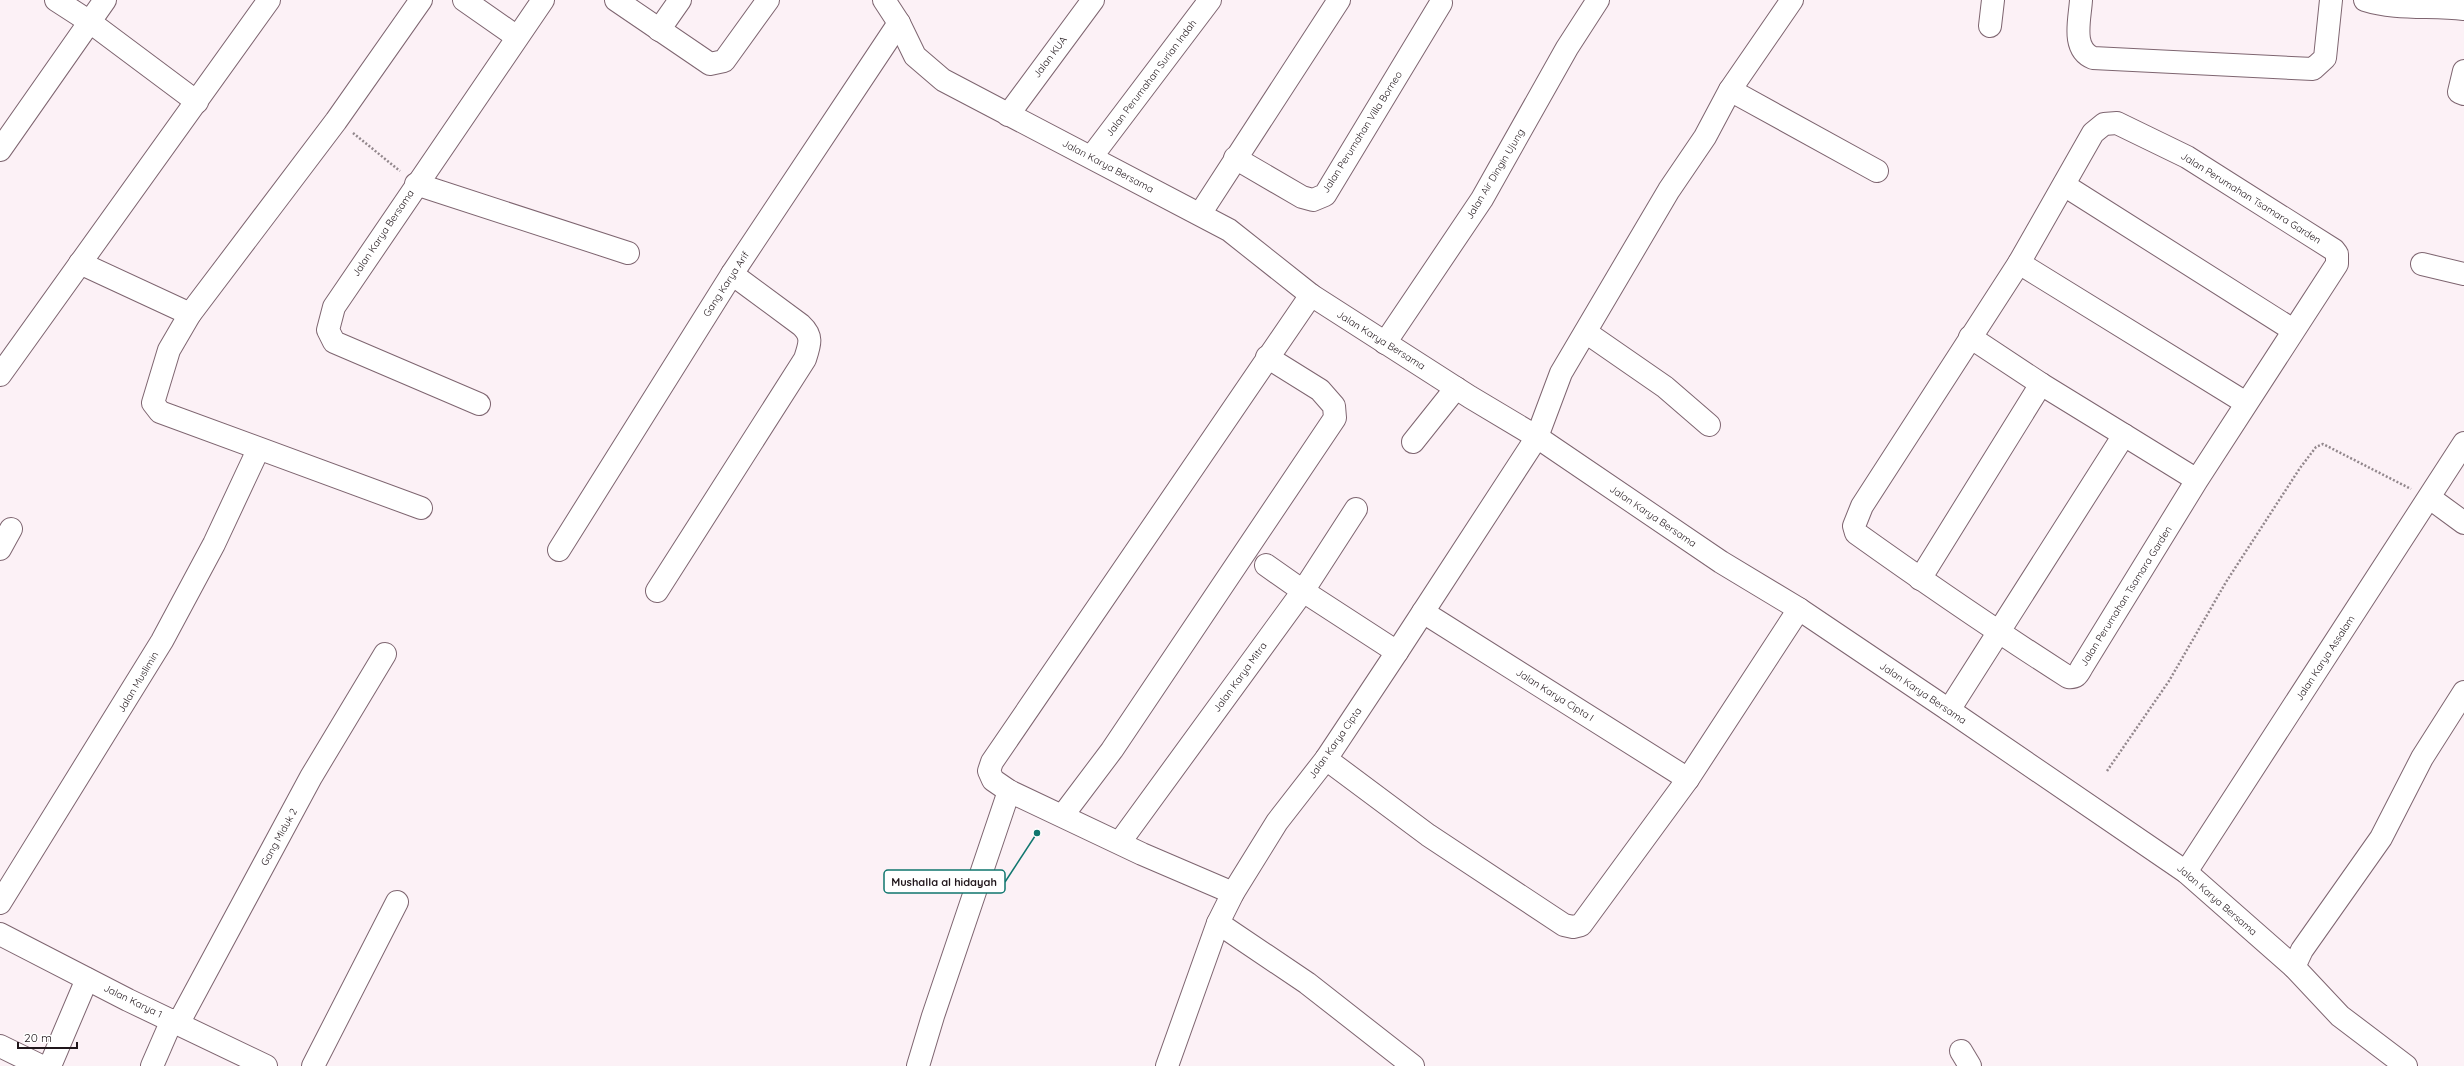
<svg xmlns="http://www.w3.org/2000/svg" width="2464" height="1066" font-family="Quicksand,sans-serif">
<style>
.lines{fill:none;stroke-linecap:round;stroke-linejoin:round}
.minor-casing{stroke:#7e6570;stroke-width:24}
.path{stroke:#92878c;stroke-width:2.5;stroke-dasharray:2 2;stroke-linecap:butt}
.minor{stroke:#fff;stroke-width:22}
.labels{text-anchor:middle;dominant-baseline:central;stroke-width:4;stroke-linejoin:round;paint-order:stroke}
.street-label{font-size:10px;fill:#20161b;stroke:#fff}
.leader{fill:none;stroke:#0f766e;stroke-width:1.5}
.callout-dot{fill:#0f766e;stroke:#fff;stroke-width:1.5}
.callout{fill:#fff;stroke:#0f766e;stroke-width:1.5}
.callout-label{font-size:11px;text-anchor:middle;font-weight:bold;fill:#20161b}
</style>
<rect width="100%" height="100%" fill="#fcf1f6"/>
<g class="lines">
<defs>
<g id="minor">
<polyline points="56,0 90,22 197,102"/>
<polyline points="464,0 517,37"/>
<polyline points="616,0 710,64 724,61 768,0"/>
<polyline points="884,0 899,23 915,56 943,80 1229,230 1311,295 1470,397 1537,437 1721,562 1799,609 1949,710 2186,872 2294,967 2340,1016 2406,1066"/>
<path d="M2081 0C2080 19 2071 49 2093 58L2313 69 2325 58 2331 0"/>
<path d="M2365 0C2396 10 2431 5 2464 9"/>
<polyline points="1990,26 1993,0"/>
<polyline points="659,30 680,0"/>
<polyline points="2464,71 2459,92 2464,94"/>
<polyline points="1730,90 1877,171"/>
<polyline points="1008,115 1093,0"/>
<polyline points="0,150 105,0"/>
<polyline points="1092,156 1210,0"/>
<polyline points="1235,158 1302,197 1313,200 1325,195 1441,3"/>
<polyline points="416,184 628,253"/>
<polyline points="2064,185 2293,330"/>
<polyline points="1200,214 1339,0"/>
<polyline points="80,263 190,314"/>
<polyline points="2019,263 2246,403"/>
<polyline points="2422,264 2464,274"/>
<polyline points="1587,333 1665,387 1709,425"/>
<polyline points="1970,337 2041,384 2124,435"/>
<polyline points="1385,343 1482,199 1567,48 1598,0"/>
<polyline points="0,375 269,0"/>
<polyline points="479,404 334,342 328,330 334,307 543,0"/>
<polyline points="1413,442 1456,388"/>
<polyline points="2430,498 2464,523"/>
<polyline points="421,508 160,412 153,403 169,350 190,314 336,121 421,0"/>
<polyline points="0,549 11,529"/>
<polyline points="559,550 732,274 899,23"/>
<polyline points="1266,565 1303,591 1397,652"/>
<polyline points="1920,579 2041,384"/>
<path d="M657 591 805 359C810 344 813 336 801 325L732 274"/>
<polyline points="1423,612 1688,779"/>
<path d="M1949 710 2124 435 2197 480 2337 264V254L2334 250 2187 157 2117 123 2104 124 2093 133 2019 263 1862 506 1854 526 1856 533C1926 583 1996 631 2068 677 2077 678 2078 674 2082 667L2197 480"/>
<polyline points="1326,759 1428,835 1564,925 1573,927 1581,925 1688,779 1799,609"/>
<polyline points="1063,815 1112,750 1335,418 1334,406 1320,390 1267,357"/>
<polyline points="1120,842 1303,591 1356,509"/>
<polyline points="2186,872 2464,443"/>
<polyline points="1233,893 1142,854 1009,791 993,780 989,771 992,762 1311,295"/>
<polyline points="0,903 162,641 214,544 258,450"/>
<polyline points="1218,923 1307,983 1413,1066"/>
<polyline points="0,934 128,1000 266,1066"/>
<polyline points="2294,967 2302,950 2381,838 2422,758 2464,692"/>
<polyline points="178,1024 311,777 385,654"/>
<polyline points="0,1046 41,1066"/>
<polyline points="1961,1051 1970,1066"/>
<polyline points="50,1066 87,979"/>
<polyline points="152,1066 172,1020"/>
<polyline points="313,1066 397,902"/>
<polyline points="918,1066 933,1016 1009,791"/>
<polyline points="1167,1066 1218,923 1233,893 1277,822 1326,759 1397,652 1537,437 1561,373 1669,190 1705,137 1730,90 1792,0"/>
</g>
</defs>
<!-- minor casing -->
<use href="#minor" class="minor-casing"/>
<!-- path -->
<g class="path">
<polyline points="353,133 400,171"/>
<polyline points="2107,771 2169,681 2226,582 2300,468 2316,447 2323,444 2411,489"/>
</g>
<!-- minor -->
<use href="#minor" class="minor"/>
</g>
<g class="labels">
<!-- street labels -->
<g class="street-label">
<text transform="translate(1050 57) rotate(-53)">Jalan KUA</text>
<text transform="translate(1151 78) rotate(-53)">Jalan Perumahan Surian Indah</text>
<text transform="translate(1362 132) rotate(-58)">Jalan Perumahan Villa Borneo</text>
<text transform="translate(1108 166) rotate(28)">Jalan Karya Bersama</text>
<text transform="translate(1495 174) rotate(-59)">Jalan Air Dingin Ujung</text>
<text transform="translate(2251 198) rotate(32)">Jalan Perumahan Tsamara Garden</text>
<text transform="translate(383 233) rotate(-56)">Jalan Karya Bersama</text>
<text transform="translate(726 284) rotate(-57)">Gang Karya Arif</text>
<text transform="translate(1381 340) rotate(32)">Jalan Karya Bersama</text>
<text transform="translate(1653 516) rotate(34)">Jalan Karya Bersama</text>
<text transform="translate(2126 596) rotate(-58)">Jalan Perumahan Tsamara Garden</text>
<text transform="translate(2325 658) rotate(-57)">Jalan Karya Assalam</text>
<text transform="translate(1240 677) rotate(-54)">Jalan Karya Mitra</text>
<text transform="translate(138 682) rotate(-59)">Jalan Muslimin</text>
<text transform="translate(1923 693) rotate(34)">Jalan Karya Bersama</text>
<text transform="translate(1555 695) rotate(32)">Jalan Karya Cipta I</text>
<text transform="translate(1335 743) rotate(-55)">Jalan Karya Cipta</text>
<text transform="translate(279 837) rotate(-61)">Gang Miduk 2</text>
<text transform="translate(2217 900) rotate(41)">Jalan Karya Bersama</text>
<text transform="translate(133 1001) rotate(26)">Jalan Karya 1</text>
</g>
</g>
<!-- callouts -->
<path class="leader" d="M1037 833L1005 882"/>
<circle class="callout-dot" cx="1037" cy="833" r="4"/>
<rect class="callout" x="884" y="870" width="121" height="23" rx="4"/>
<g class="callout-label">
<text x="944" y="886">Mushalla al hidayah</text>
</g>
<!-- scale -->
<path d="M18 1042v6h59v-6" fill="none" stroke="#20161b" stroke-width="2"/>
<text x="24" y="1042" font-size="12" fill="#20161b" stroke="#ffffff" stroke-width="3" paint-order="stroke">20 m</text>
</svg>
